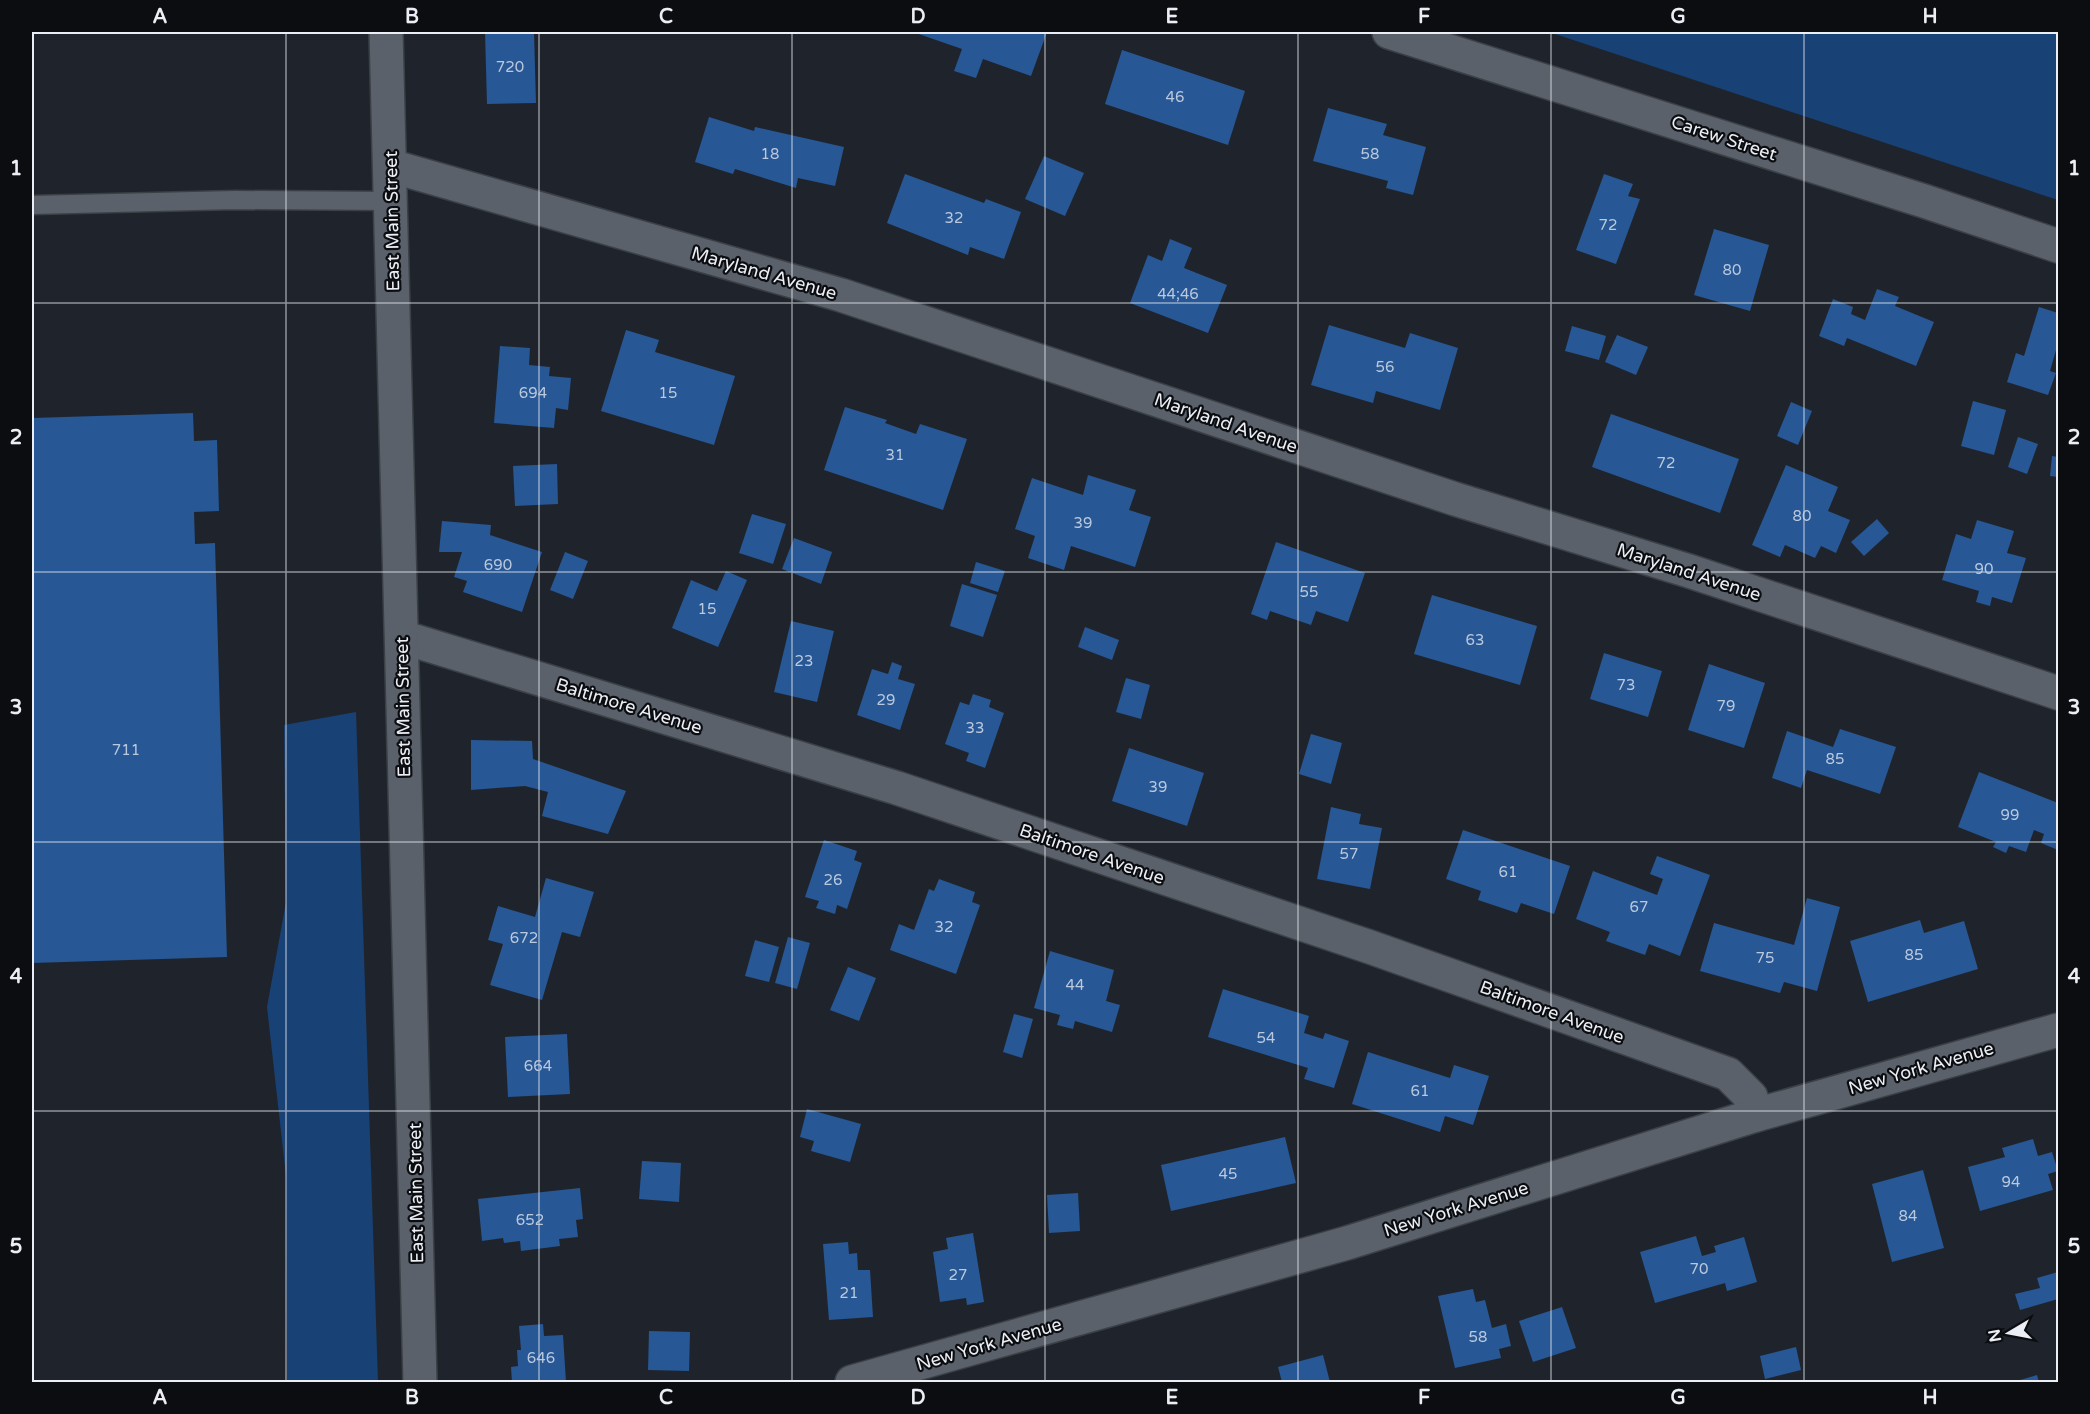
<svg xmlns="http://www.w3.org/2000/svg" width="2090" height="1414" font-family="'Varela Round',sans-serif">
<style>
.green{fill:#184175}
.building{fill:#275794}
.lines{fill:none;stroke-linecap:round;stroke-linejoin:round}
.lane-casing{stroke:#3b4046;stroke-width:21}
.street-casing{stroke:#3b4046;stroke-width:36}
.secondary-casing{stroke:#3b4046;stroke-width:36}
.lane{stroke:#5a616a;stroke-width:18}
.street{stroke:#5a616a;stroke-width:33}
.secondary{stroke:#5a616a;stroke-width:33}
.grid{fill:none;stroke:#ebeff5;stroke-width:1.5;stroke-opacity:0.55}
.labels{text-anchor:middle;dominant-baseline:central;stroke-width:4.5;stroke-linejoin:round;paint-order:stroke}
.number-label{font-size:15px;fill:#bac9dd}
.street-label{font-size:18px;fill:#ebeff5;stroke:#0b0d11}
.neatline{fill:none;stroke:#ebeff5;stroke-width:2}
.grid-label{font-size:20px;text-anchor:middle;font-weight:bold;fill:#ebeff5}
</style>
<rect width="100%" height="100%" fill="#1f242c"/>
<!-- green -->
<g class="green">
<polygon points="1549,32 2058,32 2058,200"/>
<polygon points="356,712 378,1382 287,1382 286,1176 267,1007 286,902 284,725"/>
</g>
<!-- building -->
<g class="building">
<polygon points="485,32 534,32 536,103 487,104"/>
<polygon points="913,32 1047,32 1031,76 983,59 976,78 954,71 962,49"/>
<polygon points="1122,50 1245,91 1228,145 1105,104"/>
<polygon points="1328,108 1387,124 1383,135 1426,147 1413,195 1386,188 1388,181 1313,161"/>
<polygon points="709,117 754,131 755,127 844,147 835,186 798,178 796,188 735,169 733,174 695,162"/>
<polygon points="1044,156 1084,173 1065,216 1025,199"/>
<polygon points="905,174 984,203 986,199 1021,212 1004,259 970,247 968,255 887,223"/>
<polygon points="1604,174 1633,184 1628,196 1640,199 1616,264 1576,250"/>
<polygon points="1714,229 1769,245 1750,311 1694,295"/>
<polygon points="1170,239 1192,248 1184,268 1227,285 1208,333 1130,303 1148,255 1162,261"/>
<polygon points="1877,289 1899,297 1895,306 1934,322 1916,366 1847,338 1844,346 1819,336 1833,299 1853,307 1851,314 1865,320"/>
<polygon points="2039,307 2058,313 2058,343 2050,371 2056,373 2048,395 2007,382 2016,353 2024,356"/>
<polygon points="1329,325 1405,348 1410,333 1458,348 1440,410 1376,391 1373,403 1311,385"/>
<polygon points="1572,326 1606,336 1599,360 1565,351"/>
<polygon points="626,330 659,340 655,352 735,376 714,445 601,411"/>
<polygon points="1617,335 1648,347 1636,375 1605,362"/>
<polygon points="500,346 530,348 529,365 550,367 549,376 571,378 568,410 556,408 554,428 494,423"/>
<polygon points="1973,401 2006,410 1994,455 1961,446"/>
<polygon points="1791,402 1812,411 1798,445 1777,436"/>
<polygon points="845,407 887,420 885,423 916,434 920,424 967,439 943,510 824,470"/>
<polygon points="193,413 194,441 217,440 219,511 194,512 195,544 215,543 227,957 32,963 32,418"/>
<polygon points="1611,414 1739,459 1720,513 1592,467"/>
<polygon points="2018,437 2038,444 2027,474 2008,467"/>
<polygon points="2052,456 2058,457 2058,477 2050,476"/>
<polygon points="557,464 558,504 515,506 513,466"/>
<polygon points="1786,465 1838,487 1828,511 1850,520 1836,553 1821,546 1815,558 1785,545 1780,557 1752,545"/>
<polygon points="1088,475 1136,490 1129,510 1151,517 1135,567 1071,546 1064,570 1028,558 1035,536 1015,529 1032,478 1083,495"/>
<polygon points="752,514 786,524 773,564 739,553"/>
<polygon points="1877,519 1889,533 1864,556 1851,542"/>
<polygon points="1977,520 2014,531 2007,553 2026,558 2012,603 1992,597 1990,606 1976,602 1979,591 1942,580 1956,534 1971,539"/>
<polygon points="442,521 491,525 490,535 542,552 522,612 463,592 467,581 454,577 462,552 439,552"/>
<polygon points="794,538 832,552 821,584 782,569"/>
<polygon points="1276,542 1365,573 1348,622 1316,611 1311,625 1270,611 1267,620 1251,614"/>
<polygon points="565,552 588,561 573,599 550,590"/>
<polygon points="976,562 1005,571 998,592 970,583"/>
<polygon points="726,571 747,580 718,647 672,628 691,580 717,591"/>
<polygon points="962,584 997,595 983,637 950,626"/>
<polygon points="1432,595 1537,626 1520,685 1414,654"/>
<polygon points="791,621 834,631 817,702 774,692"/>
<polygon points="1085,627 1119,640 1112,660 1078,647"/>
<polygon points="1604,653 1662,671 1648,717 1590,699"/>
<polygon points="892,662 902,666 898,679 915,684 900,730 857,715 872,669 888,674"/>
<polygon points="1709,664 1765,683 1744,748 1688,730"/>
<polygon points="1126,678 1150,685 1141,719 1116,712"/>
<polygon points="973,694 991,700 989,707 1004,713 985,768 966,761 969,753 945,744 960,702 969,705"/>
<polygon points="1840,729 1896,747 1880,794 1807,770 1801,788 1772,778 1787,731 1833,747"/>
<polygon points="1311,734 1342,743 1331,784 1299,774"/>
<polygon points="471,740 532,741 533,759 626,791 608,834 542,816 548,792 525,786 471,790"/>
<polygon points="1129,748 1204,773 1187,826 1112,801"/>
<polygon points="1979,772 2058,803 2058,850 2041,843 2044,834 2034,830 2026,852 2009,846 2006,853 1993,847 1996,842 1958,827"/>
<polygon points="1331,807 1361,814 1359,824 1382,828 1370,889 1317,879"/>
<polygon points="1463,830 1570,866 1554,914 1521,903 1517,913 1478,900 1481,891 1446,879"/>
<polygon points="824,840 857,851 854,860 862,863 847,909 837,905 835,914 816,908 819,901 805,897"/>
<polygon points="1657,856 1710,875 1680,956 1649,944 1645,955 1606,941 1610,932 1576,919 1593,871 1657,895 1663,879 1650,874"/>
<polygon points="546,878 594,892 580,937 562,932 542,1000 490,985 503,944 488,940 498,906 535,917"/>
<polygon points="939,879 975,892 972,902 980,905 956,974 890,950 899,924 914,930 929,889 934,891"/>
<polygon points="1807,898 1840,907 1817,991 1784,982 1780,993 1700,971 1714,923 1794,945"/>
<polygon points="1920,920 1924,933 1964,921 1978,969 1868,1002 1850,941"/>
<polygon points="788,937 810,943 797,989 775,983"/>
<polygon points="755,940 779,947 769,982 745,976"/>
<polygon points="1050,951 1114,970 1106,1001 1120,1005 1112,1032 1075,1021 1073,1029 1057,1025 1060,1015 1034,1008"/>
<polygon points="848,967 876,978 859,1021 830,1010"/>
<polygon points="1223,989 1309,1016 1304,1033 1323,1039 1325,1033 1349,1041 1334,1088 1304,1079 1308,1068 1208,1037"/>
<polygon points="1014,1014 1033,1019 1022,1058 1003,1052"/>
<polygon points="567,1034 570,1094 508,1097 505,1037"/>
<polygon points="1368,1052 1450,1078 1454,1065 1489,1076 1473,1125 1445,1116 1440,1132 1352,1104"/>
<polygon points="807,1109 861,1124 850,1162 811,1151 814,1141 800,1137"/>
<polygon points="1285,1137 1296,1183 1171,1211 1161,1165"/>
<polygon points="2033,1139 2038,1156 2052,1152 2058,1171 2048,1174 2053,1190 1980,1211 1968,1167 2005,1157 2002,1148"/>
<polygon points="642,1161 681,1163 679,1202 639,1199"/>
<polygon points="1923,1170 1944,1248 1892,1262 1872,1184"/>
<polygon points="580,1188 583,1219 576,1220 578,1237 559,1239 560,1246 521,1251 520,1241 504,1243 503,1238 482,1241 478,1199"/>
<polygon points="1078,1193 1080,1231 1049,1233 1047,1195"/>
<polygon points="973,1233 984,1302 967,1305 966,1298 940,1302 933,1252 948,1249 946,1238"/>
<polygon points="1696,1236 1702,1256 1716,1252 1714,1246 1744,1237 1757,1282 1727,1291 1725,1283 1655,1303 1640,1252"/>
<polygon points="848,1242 849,1254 857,1253 858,1270 870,1270 873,1317 829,1320 823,1244"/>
<polygon points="2058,1272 2058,1299 2020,1310 2015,1294 2040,1288 2037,1278"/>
<polygon points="1473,1289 1476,1302 1485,1300 1492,1328 1506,1324 1511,1346 1499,1349 1501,1358 1455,1368 1438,1296"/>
<polygon points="1562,1307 1576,1348 1533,1362 1519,1321"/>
<polygon points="543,1324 544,1336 563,1335 566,1382 512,1382 511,1367 518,1366 517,1350 521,1350 519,1326"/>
<polygon points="649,1331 690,1332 689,1371 648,1370"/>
<polygon points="1796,1347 1801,1370 1765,1379 1760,1356"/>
<polygon points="1323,1355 1330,1382 1282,1382 1278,1367"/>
<polygon points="2037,1375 2039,1382 2013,1382"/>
</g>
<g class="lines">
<defs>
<polyline id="lane" points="32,205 235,200 392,201"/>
<g id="street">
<polyline points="391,166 841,295 1455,499 1689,571 2058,693"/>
<polyline points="402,637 897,788 1370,947 1728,1074 1751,1097 1756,1115"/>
<polyline points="852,1382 1347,1243 1756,1115 2058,1030"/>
</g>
<g id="secondary">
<polyline points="386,32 420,1382"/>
<polyline points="1389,32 1924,201 2058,246"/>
</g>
</defs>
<!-- lane casing -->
<use href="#lane" class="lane-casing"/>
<!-- street casing -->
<use href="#street" class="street-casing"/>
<!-- secondary casing -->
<use href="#secondary" class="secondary-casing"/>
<!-- lane -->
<use href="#lane" class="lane"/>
<!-- street -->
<use href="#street" class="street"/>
<!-- secondary -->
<use href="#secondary" class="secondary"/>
</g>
<!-- grid -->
<path class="grid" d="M286 32V1382M539 32V1382M792 32V1382M1045 32V1382M1298 32V1382M1551 32V1382M1804 32V1382M32 303H2058M32 572H2058M32 842H2058M32 1111H2058"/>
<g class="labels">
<!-- number labels -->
<g class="number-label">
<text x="510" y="67">720</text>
<text x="1175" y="97">46</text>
<text x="770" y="154">18</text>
<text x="1370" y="154">58</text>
<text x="954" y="218">32</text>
<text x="1608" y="225">72</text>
<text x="1732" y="270">80</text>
<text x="1178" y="294">44;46</text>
<text x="1385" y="367">56</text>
<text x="533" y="393">694</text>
<text x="668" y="393">15</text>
<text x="895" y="455">31</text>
<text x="1666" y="463">72</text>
<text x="1802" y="516">80</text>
<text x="1083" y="523">39</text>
<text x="498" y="565">690</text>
<text x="1984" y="569">90</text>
<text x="1309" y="592">55</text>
<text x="707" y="609">15</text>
<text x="1475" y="640">63</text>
<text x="804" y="661">23</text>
<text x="1626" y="685">73</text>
<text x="886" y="700">29</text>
<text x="1726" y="706">79</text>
<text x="975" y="728">33</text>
<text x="126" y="750">711</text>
<text x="1835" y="759">85</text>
<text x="1158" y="787">39</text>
<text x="2010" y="815">99</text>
<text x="1349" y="854">57</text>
<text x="1508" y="872">61</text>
<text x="833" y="880">26</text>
<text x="1639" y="907">67</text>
<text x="944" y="927">32</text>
<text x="524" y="938">672</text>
<text x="1914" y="955">85</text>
<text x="1765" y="958">75</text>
<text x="1075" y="985">44</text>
<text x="1266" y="1038">54</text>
<text x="538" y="1066">664</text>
<text x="1420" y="1091">61</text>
<text x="1228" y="1174">45</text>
<text x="2011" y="1182">94</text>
<text x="1908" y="1216">84</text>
<text x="530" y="1220">652</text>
<text x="1699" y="1269">70</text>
<text x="958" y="1275">27</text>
<text x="849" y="1293">21</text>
<text x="1478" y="1337">58</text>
<text x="541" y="1358">646</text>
</g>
<!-- street labels -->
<g class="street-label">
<text transform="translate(1724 138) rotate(18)">Carew Street</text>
<text transform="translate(392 221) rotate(-91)">East Main Street</text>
<text transform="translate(764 273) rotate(16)">Maryland Avenue</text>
<text transform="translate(1226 423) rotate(19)">Maryland Avenue</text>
<text transform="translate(1689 572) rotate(18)">Maryland Avenue</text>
<text transform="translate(629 706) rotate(17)">Baltimore Avenue</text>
<text transform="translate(403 707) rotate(-91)">East Main Street</text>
<text transform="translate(1092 854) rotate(19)">Baltimore Avenue</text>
<text transform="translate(1552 1012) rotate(20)">Baltimore Avenue</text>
<text transform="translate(1921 1068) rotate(-16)">New York Avenue</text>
<text transform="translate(416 1193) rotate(-91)">East Main Street</text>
<text transform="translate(1456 1209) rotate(-17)">New York Avenue</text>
<text transform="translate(989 1344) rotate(-16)">New York Avenue</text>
</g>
</g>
<!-- border -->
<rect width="2090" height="1414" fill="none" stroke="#0b0d11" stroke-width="66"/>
<!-- north arrow -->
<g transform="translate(2009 1333) rotate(260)" stroke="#0b0d11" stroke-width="4.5" paint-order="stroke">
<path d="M0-4.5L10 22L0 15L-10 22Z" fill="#ebeff5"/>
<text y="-9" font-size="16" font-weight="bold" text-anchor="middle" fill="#ebeff5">N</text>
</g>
<rect x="33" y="33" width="2024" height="1348" class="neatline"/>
<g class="grid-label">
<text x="160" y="23">A</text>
<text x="412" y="23">B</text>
<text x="666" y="23">C</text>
<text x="918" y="23">D</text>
<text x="1172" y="23">E</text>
<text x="1424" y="23">F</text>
<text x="1678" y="23">G</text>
<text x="1930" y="23">H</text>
<text x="16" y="175">1</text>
<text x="2074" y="175">1</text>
<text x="16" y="444">2</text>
<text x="2074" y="444">2</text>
<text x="16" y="714">3</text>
<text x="2074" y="714">3</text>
<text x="16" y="983">4</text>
<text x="2074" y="983">4</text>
<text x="16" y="1253">5</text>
<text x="2074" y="1253">5</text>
<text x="160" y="1404">A</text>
<text x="412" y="1404">B</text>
<text x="666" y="1404">C</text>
<text x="918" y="1404">D</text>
<text x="1172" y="1404">E</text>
<text x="1424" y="1404">F</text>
<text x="1678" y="1404">G</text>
<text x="1930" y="1404">H</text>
</g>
</svg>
